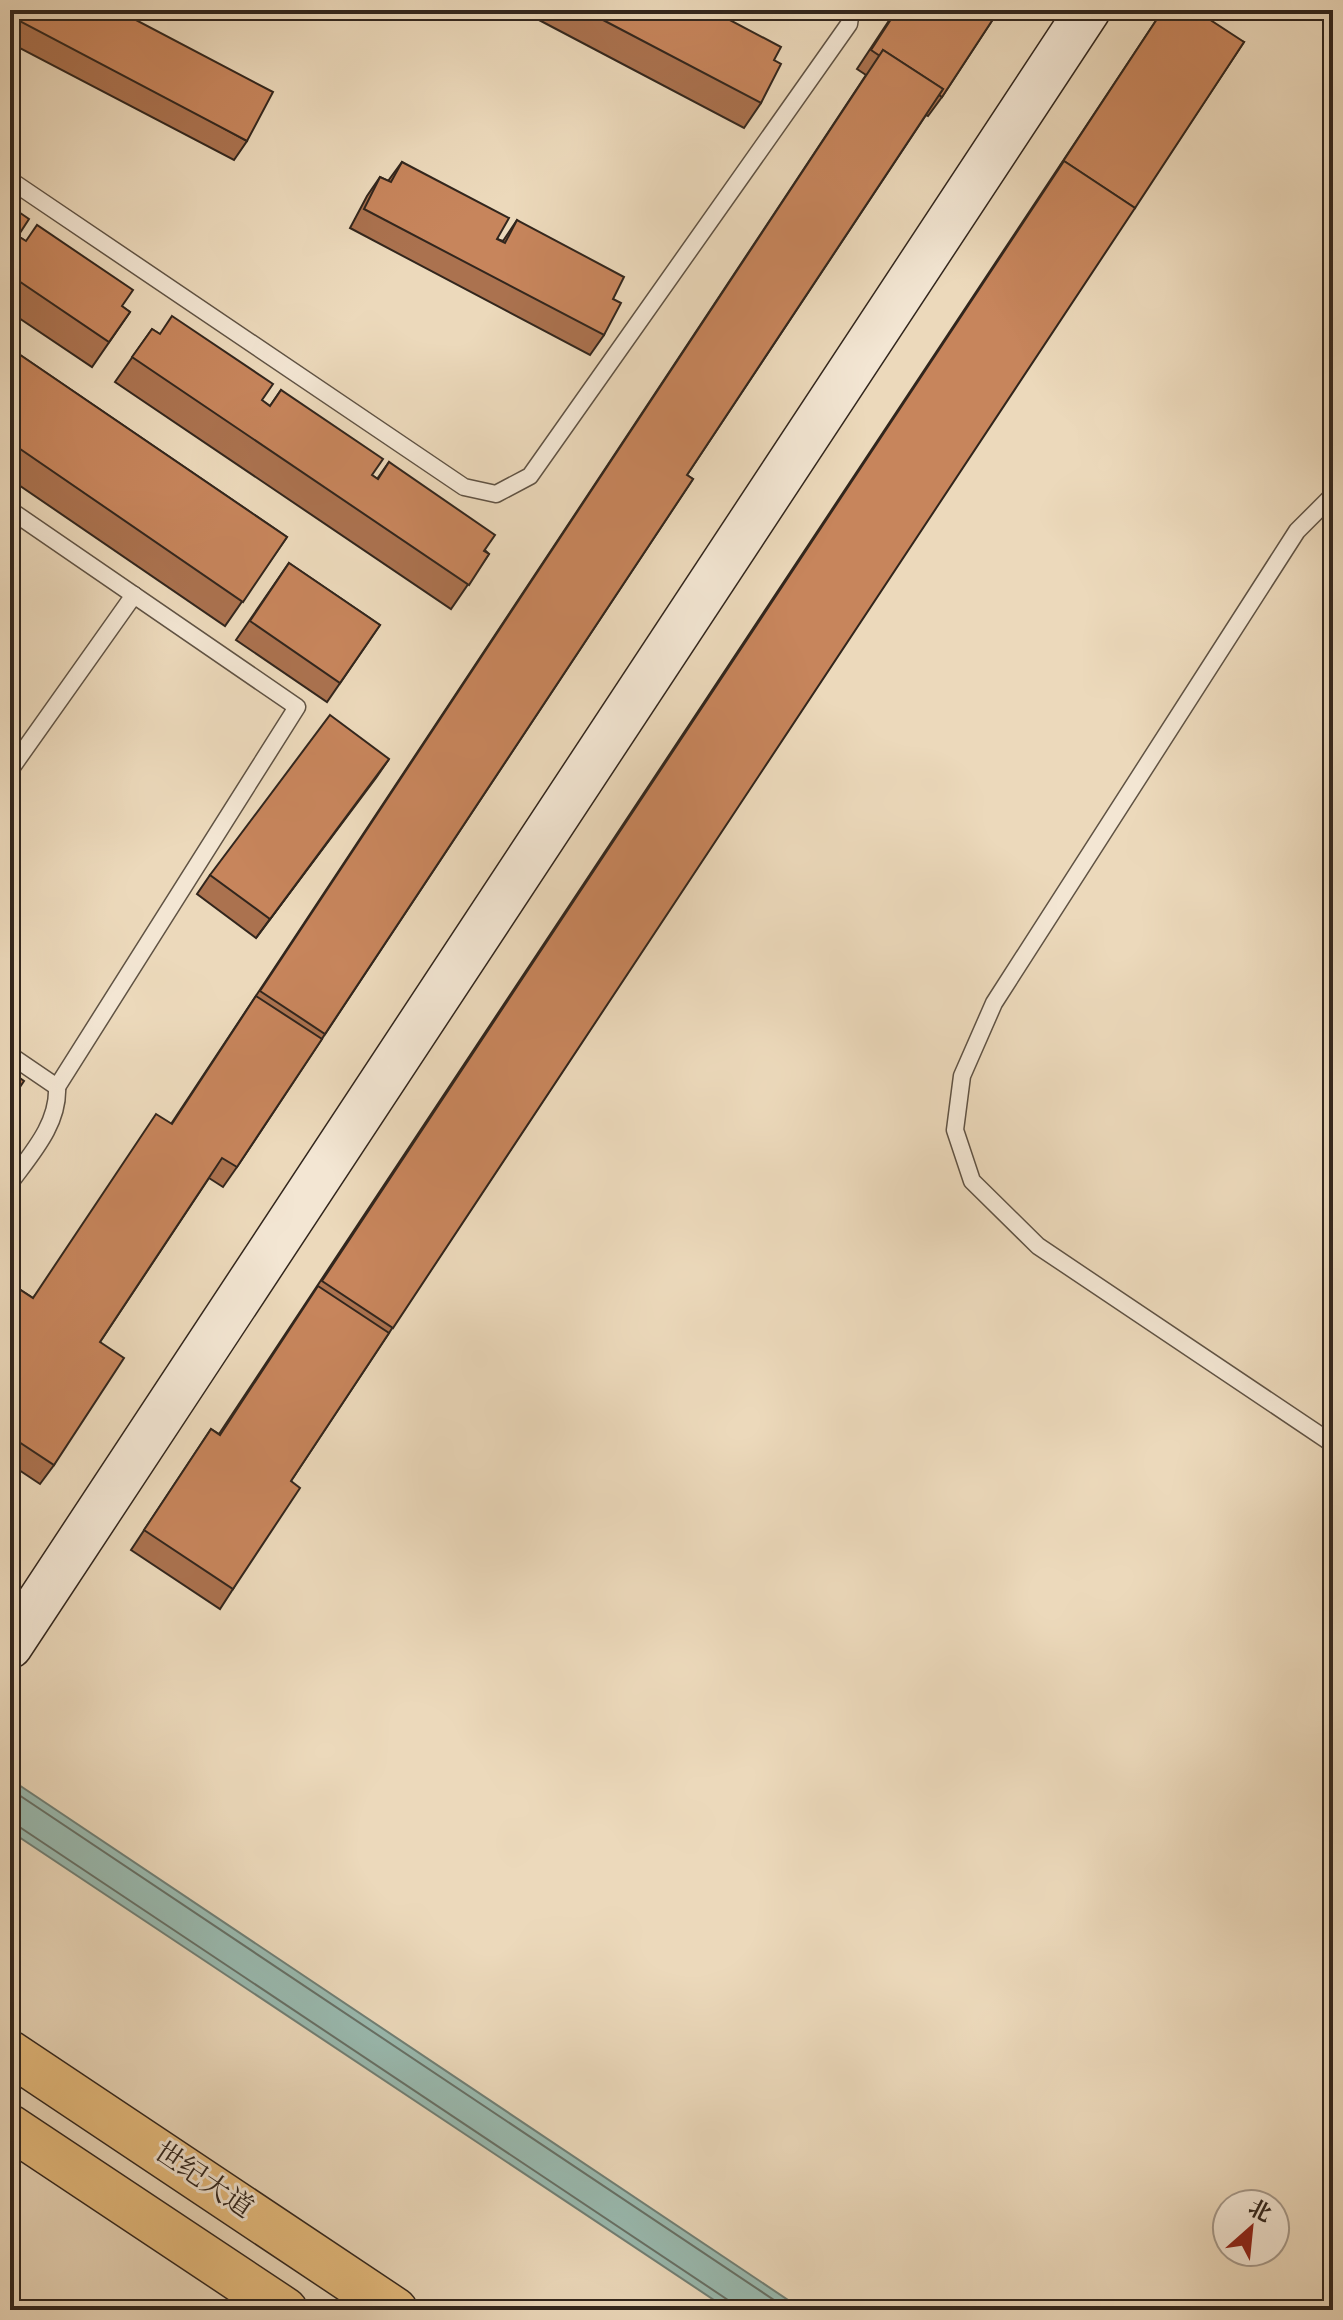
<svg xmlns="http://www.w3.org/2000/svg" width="1343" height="2320" font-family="'IM FELL English','Noto Serif SC',serif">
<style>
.water{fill:#99bab0;stroke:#707f75;stroke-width:2}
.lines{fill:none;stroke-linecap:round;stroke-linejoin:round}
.shore{stroke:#667066;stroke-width:2}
.lane-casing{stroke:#605344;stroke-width:19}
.secondary-casing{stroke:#32261d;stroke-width:47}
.primary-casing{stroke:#32261d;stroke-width:47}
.lane{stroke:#f3e6d3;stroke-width:16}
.secondary{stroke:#f3e6d3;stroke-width:44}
.primary{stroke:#e6bc7e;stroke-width:44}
.wall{fill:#ab724f;stroke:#32261d;stroke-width:2}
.shaded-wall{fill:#8b5d40;stroke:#32261d;stroke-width:2}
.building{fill:#c7855c;stroke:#32261d;stroke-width:2}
.labels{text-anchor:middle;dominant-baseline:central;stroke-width:6;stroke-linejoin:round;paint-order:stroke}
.street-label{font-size:28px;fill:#32261d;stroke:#f3e6d3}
</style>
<rect width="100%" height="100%" fill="#ecd9bb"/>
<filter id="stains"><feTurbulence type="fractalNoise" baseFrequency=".0025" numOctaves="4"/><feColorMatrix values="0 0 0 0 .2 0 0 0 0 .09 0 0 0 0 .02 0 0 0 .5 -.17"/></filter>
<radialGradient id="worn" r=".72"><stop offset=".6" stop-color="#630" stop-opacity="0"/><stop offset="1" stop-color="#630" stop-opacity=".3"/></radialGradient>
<!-- water -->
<polygon class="water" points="10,1779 803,2310 729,2310 10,1831"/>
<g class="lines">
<!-- shore -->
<g class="shore">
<polyline points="10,1789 789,2310"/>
<polyline points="10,1825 18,1826 728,2300 732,2310"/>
</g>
<defs>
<g id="lane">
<polyline points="10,180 464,487 496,494 530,476 849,24 851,10"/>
<polyline points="1333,495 1297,531 994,1003 962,1076 955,1130 972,1181 1038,1246 1333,1444"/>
<polyline points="10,510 297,707 57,1087"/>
<polyline points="10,770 134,595"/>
<path d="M10 1055 57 1087C59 1124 31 1154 10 1183"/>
</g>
<polyline id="secondary" points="10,1646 1088,10"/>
<g id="primary">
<polyline points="10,2053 395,2310"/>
<polyline points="10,2127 285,2310"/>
</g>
</defs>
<!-- lane casing -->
<use href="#lane" class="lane-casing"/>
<!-- secondary casing -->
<use href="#secondary" class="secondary-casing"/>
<!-- primary casing -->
<use href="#primary" class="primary-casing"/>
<!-- lane -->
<use href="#lane" class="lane"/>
<!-- secondary -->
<use href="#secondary" class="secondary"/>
<!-- primary -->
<use href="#primary" class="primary"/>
</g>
<!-- wall -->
<g class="wall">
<polygon points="10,10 247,141 234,160 10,43"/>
<polygon points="520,10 711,10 774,60 761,103 744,128"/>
<polygon points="896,10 999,10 942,97 928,116 926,115 687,475 693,479 237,1167 223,1187 209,1178 100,1342 54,1465 40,1484 10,1464 10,1283 33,1298 171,1124 866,75 857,69"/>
<polygon points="1163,10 1244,42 291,1481 233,1589 220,1609 131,1550 211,1429 219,1434"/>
<polygon points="402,162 497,239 503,241 517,220 613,299 604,335 590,355 350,228 367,196 380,177 388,181"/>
<polygon points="10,206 18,236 130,312 92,367 10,312"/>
<polygon points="152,329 270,406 281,390 372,475 377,479 389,462 489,554 451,609 115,382"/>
<polygon points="10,348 287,537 225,626 10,479"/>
<polygon points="289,563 380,625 327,702 236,640"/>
<polygon points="389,759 256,938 197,894 210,875"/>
</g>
<!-- shaded-wall -->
<polygon class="shaded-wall" points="389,759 376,778 256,938 270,919"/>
<!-- building -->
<g class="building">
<polygon points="10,10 117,10 273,92 247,141 10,16"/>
<polygon points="584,10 711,10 781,47 774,60 781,64 761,103"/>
<polygon points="897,10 999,10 942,97 939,95 943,89 883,50 880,56 871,50"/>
<polygon points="1163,10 1195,10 1244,42 1135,208 1064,161 1060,166"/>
<polygon points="883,50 943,89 687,475 693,479 325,1034 260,991"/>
<polygon points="1064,161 1135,208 393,1328 322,1281"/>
<polygon points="402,162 509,218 497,239 505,243 517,220 624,277 613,299 621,303 604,335 364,209 380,177 391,182"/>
<polygon points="10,206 29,219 18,236 26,241 37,225 133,290 122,306 130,312 109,342 10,275"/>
<polygon points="172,316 273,384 262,400 270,406 281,390 383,459 372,475 378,479 389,462 495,535 484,551 489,554 469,585 132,357 152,329 160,334"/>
<polygon points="10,348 287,537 243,602 10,442"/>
<polygon points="289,563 380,625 340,683 250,621"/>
<polygon points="330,715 389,759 270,919 210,875"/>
<polygon points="256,996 322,1039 237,1167 222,1158 100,1342 124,1358 54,1465 10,1436 10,1283 33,1298 156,1114 172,1124"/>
<polygon points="10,1071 24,1081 10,1102"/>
<polygon points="318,1286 389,1333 291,1481 300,1488 233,1589 144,1530 211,1429 220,1435"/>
</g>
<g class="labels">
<!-- street labels -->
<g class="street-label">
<text transform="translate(203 2181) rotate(34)">世纪大道</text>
</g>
</g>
<!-- margin -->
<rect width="1343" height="2320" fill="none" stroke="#ecd9bb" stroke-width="40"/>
<rect x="12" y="12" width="1319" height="2296" fill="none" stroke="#32261d" stroke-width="4"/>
<rect x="20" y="20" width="1303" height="2280" fill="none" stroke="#32261d" stroke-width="2"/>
<!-- north arrow -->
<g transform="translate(1251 2228) rotate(27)"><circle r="38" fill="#f3e6d3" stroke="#a6998a" stroke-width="2"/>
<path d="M0-6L14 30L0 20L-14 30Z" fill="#8f2418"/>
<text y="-12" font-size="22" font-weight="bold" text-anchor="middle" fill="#32261d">北</text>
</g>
<rect width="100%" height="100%" filter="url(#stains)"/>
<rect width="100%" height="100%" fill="url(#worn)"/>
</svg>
